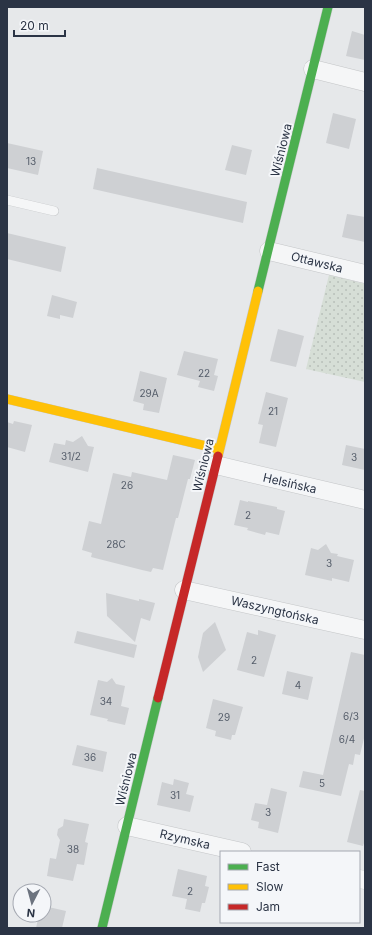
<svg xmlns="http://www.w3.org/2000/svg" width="372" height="935" font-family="Inter,sans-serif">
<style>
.grass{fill:url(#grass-dots)}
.building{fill:#ced0d3}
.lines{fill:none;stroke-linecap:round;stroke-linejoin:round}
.lane-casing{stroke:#c4c6c8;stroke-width:10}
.street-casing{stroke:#c4c6c8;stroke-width:19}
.fast-casing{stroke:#c4c6c8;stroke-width:10}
.slow-casing{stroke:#c4c6c8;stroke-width:10}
.jam-casing{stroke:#c4c6c8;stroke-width:10}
.lane{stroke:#f5f6f7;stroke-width:9}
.street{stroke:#f5f6f7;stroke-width:18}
.fast{stroke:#4caf50;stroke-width:9}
.slow{stroke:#ffc107;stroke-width:9}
.jam{stroke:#c62828;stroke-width:9}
.labels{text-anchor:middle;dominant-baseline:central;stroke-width:4;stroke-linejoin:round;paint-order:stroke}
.number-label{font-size:10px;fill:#545c69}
.street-label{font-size:12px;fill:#2b3445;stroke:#f4f6f9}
</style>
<defs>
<pattern id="grass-dots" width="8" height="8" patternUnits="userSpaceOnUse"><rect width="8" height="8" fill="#d6ded6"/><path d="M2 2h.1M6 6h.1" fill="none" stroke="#b8bfb9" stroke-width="1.8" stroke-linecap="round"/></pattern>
</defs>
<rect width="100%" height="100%" fill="#e6e8ea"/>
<!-- grass -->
<polygon class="grass" points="329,275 365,284 365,382 306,369"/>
<!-- building -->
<g class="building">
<polygon points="352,31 365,35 365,60 346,56"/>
<polygon points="333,113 356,119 349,149 326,143"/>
<polygon points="7,143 43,151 38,175 7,168"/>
<polygon points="232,145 252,150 246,175 225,170"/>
<polygon points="97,168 247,202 243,223 93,189"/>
<polygon points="347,214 365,217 365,242 342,237"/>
<polygon points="7,233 66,247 61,272 7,259"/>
<polygon points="52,295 77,302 73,318 60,315 60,319 47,316"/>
<polygon points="278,329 304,336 296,367 270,361"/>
<polygon points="184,351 218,359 214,375 218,376 214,391 198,387 200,381 177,375"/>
<polygon points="140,371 167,378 159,413 143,410 144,404 133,401"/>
<polygon points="266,392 288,398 276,447 259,443 263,425 258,424"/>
<polygon points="14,421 32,425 25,452 7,447 7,422 13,424"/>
<polygon points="82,436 88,446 94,447 88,472 49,462 54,443 65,445 66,440 73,442"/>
<polygon points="346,445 365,449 365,470 342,465"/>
<polygon points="173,455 195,460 190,479 188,479 178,518 176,518 163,570 153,568 151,572 142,570 91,557 92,553 82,550 89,521 101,524 113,473 131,477 132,472 167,480"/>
<polygon points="240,500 248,502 248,501 277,507 277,509 285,511 279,535 266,532 265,535 247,530 248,528 234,525"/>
<polygon points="326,544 331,553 338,554 337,556 354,560 349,582 332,578 332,581 305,575 311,548 318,550"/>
<polygon points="106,593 139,601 139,599 155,603 150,621 141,618 135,642 107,616"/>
<polygon points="215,622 226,650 203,672 198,657 203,633"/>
<polygon points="258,630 276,635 264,677 237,670 247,632 258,635"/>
<polygon points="77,631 137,645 134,658 74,643"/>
<polygon points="351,652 365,655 365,734 360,755 355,754 353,765 349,764 341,796 299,787 303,771 323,775"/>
<polygon points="287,671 313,677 308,700 282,694"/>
<polygon points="112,678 116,684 125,686 121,706 129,708 125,725 107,721 108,719 90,715 98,680 107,682"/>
<polygon points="213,699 243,707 235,735 232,735 231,740 215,736 216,731 206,728"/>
<polygon points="77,745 107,752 103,772 72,765"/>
<polygon points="174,779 189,783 186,794 194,796 190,812 157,805 162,782 173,785"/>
<polygon points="271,788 287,792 278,833 258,828 259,822 251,820 255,803 267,805"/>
<polygon points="360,790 365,791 365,843 364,843 363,846 347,842"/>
<polygon points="64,819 89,824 85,842 88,843 84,865 77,864 73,881 47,876 50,858 56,859 60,840 57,835 58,829 63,826"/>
<polygon points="178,869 207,876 205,886 209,887 205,903 202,903 200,912 185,909 187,899 172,896"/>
<polygon points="44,906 66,911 62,928 36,928 39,915 44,915"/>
</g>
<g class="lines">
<defs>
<polyline id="lane" points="7,200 54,211"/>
<g id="street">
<polyline points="313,69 365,82"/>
<polyline points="269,251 365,274"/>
<polyline points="216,465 365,500"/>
<polyline points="184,590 365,630"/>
<polyline points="127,826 242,852"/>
<polyline points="359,879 365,880"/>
</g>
<g id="fast">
<polyline points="258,291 328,7"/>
<polyline points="102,928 158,698"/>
</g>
<g id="slow">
<polyline points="7,399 219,449"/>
<polyline points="218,456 258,291"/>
</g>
<polyline id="jam" points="158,698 218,456"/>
</defs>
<!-- lane casing -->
<use href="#lane" class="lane-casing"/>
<!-- street casing -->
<use href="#street" class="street-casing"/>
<!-- fast casing -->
<use href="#fast" class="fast-casing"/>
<!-- slow casing -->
<use href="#slow" class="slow-casing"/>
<!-- jam casing -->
<use href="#jam" class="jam-casing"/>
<!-- lane -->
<use href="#lane" class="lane"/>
<!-- street -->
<use href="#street" class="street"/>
<!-- fast -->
<use href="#fast" class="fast"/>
<!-- slow -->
<use href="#slow" class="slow"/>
<!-- jam -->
<use href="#jam" class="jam"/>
</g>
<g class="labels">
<!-- number labels -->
<g class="number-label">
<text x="31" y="161">13</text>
<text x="204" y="373">22</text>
<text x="149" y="393">29A</text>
<text x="273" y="411">21</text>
<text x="71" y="456">31/2</text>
<text x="354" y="457">3</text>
<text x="127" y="485">26</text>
<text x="248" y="515">2</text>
<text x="116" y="544">28C</text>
<text x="329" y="563">3</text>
<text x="254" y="660">2</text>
<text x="298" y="685">4</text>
<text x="106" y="701">34</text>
<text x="351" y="716">6/3</text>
<text x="224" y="717">29</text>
<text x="347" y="739">6/4</text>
<text x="90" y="757">36</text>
<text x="322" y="783">5</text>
<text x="175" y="795">31</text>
<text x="268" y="812">3</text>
<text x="73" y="849">38</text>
<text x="190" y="891">2</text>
</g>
<!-- street labels -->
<g class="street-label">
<text transform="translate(281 150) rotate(-76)">Wiśniowa</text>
<text transform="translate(317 262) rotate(14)">Ottawska</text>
<text transform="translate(203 465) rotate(-76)">Wiśniowa</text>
<text transform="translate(290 483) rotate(13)">Helsińska</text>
<text transform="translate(275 610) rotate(13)">Waszyngtońska</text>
<text transform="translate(126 779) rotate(-76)">Wiśniowa</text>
<text transform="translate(185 839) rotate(13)">Rzymska</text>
</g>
</g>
<!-- border -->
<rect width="372" height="935" fill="none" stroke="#2b3445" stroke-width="16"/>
<!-- legend -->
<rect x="220" y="851" width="140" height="72" fill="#f4f6f9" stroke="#a4a8b1"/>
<rect x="228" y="864" width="20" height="6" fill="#4caf50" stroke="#a4a8b1"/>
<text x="256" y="871" font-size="12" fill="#2b3445">Fast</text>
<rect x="228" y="884" width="20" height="6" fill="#ffc107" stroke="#a4a8b1"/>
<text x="256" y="891" font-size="12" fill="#2b3445">Slow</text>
<rect x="228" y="904" width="20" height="6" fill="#c62828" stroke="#a4a8b1"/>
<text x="256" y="911" font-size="12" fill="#2b3445">Jam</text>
<!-- north arrow -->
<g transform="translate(32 903) rotate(186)"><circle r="19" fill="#f4f6f9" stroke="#a4a8b1"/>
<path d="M0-3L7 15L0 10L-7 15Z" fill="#6c737f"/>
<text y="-6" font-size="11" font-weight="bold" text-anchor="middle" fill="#2b3445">N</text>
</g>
<!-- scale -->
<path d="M14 30v6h51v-6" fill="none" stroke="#2b3445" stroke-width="2"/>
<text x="20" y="30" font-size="12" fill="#2b3445" stroke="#f4f6f9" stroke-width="3" paint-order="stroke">20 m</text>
</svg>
